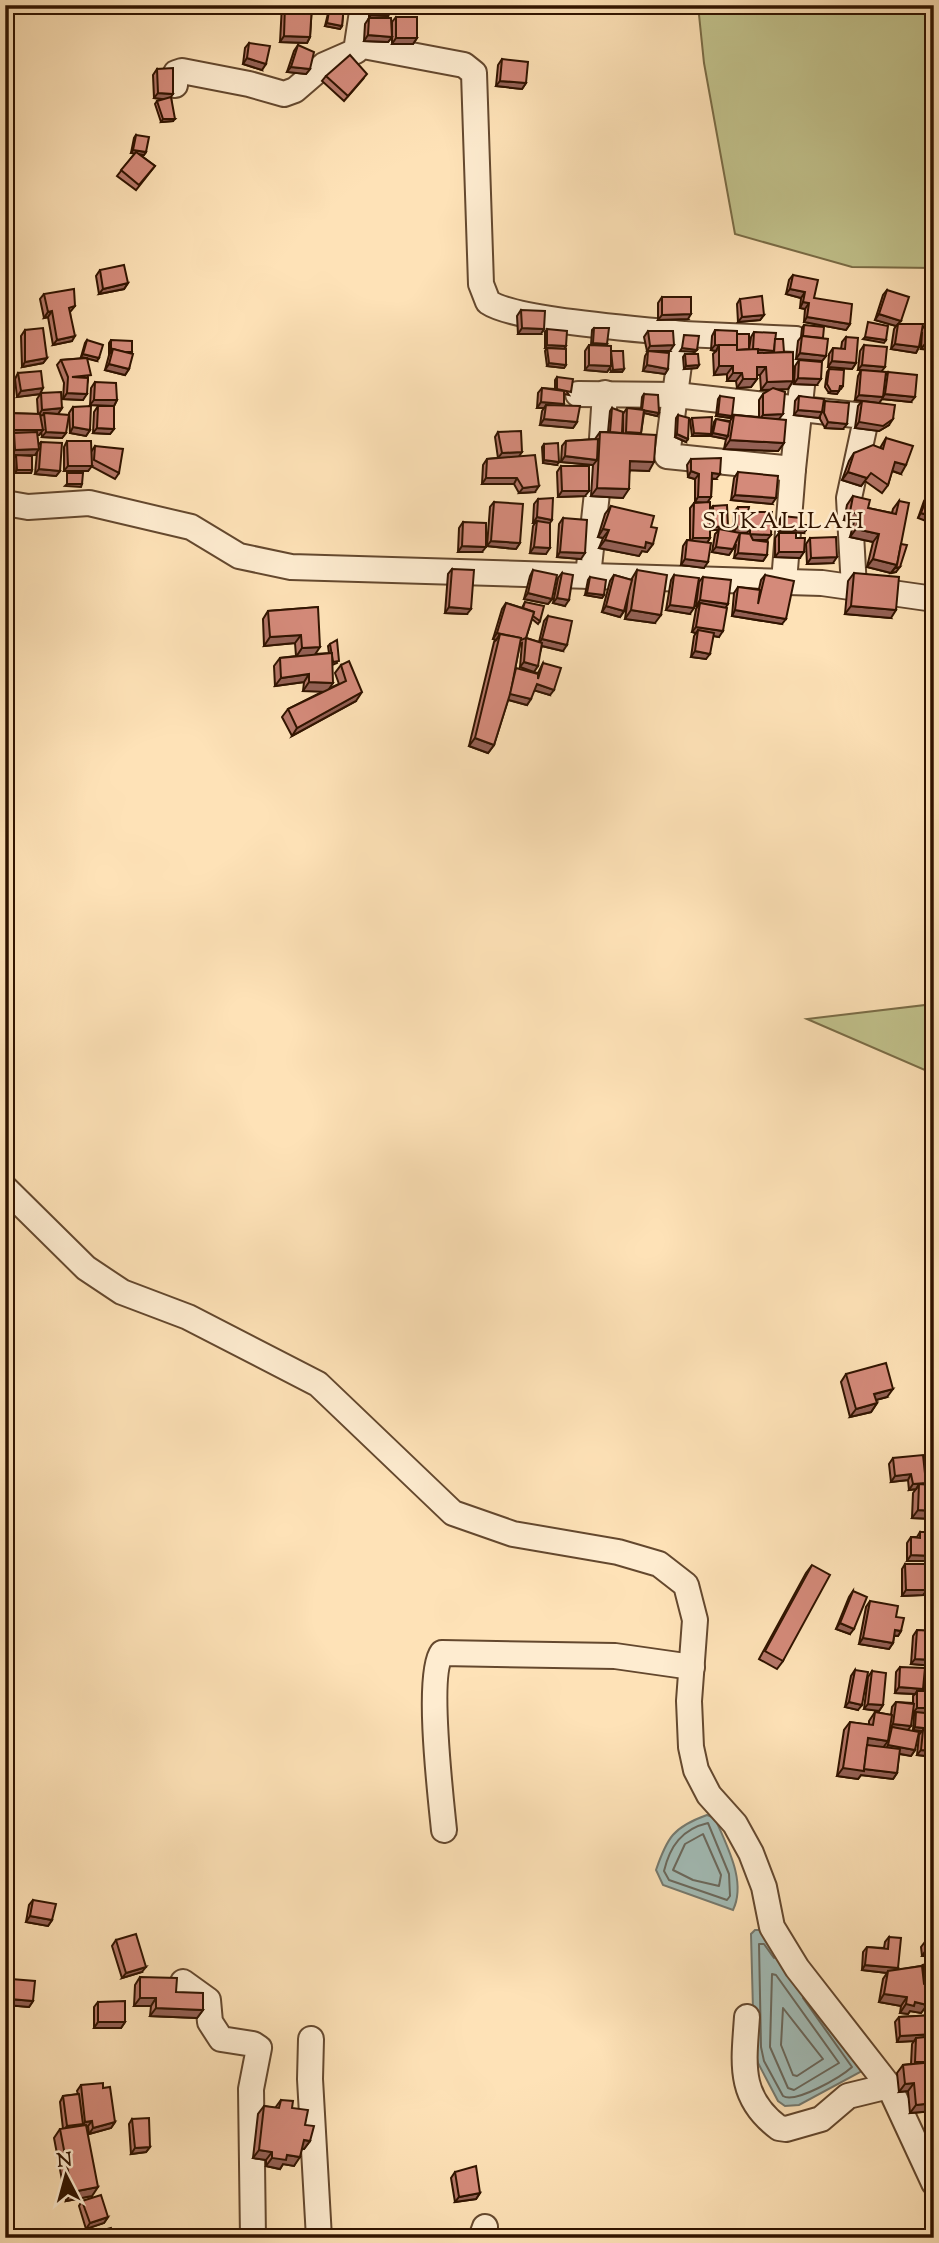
<svg xmlns="http://www.w3.org/2000/svg" width="939" height="2243" font-family="'Sorts Mill Goudy',serif">
<style>
.green{fill:#c2c38d;stroke:#7a6c46;stroke-width:2}
.water{fill:#a2bcb7;stroke:#75796e;stroke-width:2}
.lines{fill:none;stroke-linecap:round;stroke-linejoin:round}
.shore{stroke:#6a685c;stroke-width:2}
.minor-casing{stroke:#64482e;stroke-width:28}
.minor{stroke:#feecd0;stroke-width:24}
.wall{fill:#b67769;stroke:#311400;stroke-width:2}
.shaded-wall{fill:#946155;stroke:#311400;stroke-width:2}
.building{fill:#d48a7a;stroke:#311400;stroke-width:2}
.labels{text-anchor:middle;dominant-baseline:central;stroke-width:5;stroke-linejoin:round;paint-order:stroke}
.quarter-label{font-size:24px;letter-spacing:2px;fill:#311400;stroke:#feecd0}
</style>
<rect width="100%" height="100%" fill="#fee2b7"/>
<filter id="stains"><feTurbulence type="fractalNoise" baseFrequency=".00286" numOctaves="4"/><feColorMatrix values="0 0 0 0 .2 0 0 0 0 .09 0 0 0 0 .02 0 0 0 .5 -.17"/></filter>
<radialGradient id="worn" r=".72"><stop offset=".6" stop-color="#630" stop-opacity="0"/><stop offset="1" stop-color="#630" stop-opacity=".3"/></radialGradient>
<!-- green -->
<g class="green">
<polygon points="698,5 934,5 934,268 852,267 735,234 704,63"/>
<polygon points="934,1004 934,1074 807,1019"/>
</g>
<!-- water -->
<g class="water">
<path d="M707 1815 715 1818C726 1845 747 1881 733 1910L663 1885 656 1870C667 1838 673 1827 707 1815Z"/>
<polygon points="755,1930 763,1930 864,2070 799,2105 785,2106 778,2101 758,2063 754,2048 751,1934"/>
</g>
<g class="lines">
<!-- shore -->
<g class="shore">
<path d="M708 1823 729 1874 730 1896 727 1900 669 1880 664 1871C670 1846 682 1829 708 1823Z"/>
<polygon points="703,1834 721,1875 719,1886 693,1880 673,1870 685,1844"/>
<path d="M774 1958 764 1944H759L761 2047 764 2061 783 2096C795 2104 841 2077 852 2067L803 1998"/>
<polygon points="772,1974 776,1975 839,2063 794,2090 788,2088 770,2047"/>
<polygon points="783,2008 823,2059 797,2076 793,2075 781,2045"/>
</g>
<defs>
<g id="minor">
<path d="M358 45 464 65 474 73 481 284 488 302C516 321 643 329 683 334L667 456 793 469 784 582"/>
<polyline points="175,85 176,73 182,71 249,84 284,94 295,90 324,65 356,51 363,5"/>
<polyline points="683,334 796,339 803,342 803,376 793,469"/>
<polyline points="605,393 601,454 610,455"/>
<polyline points="578,394 676,395 864,416 865,424 849,498 854,588"/>
<polyline points="5,503 28,507 89,503 191,527 239,556 291,567 822,583 934,599"/>
<polyline points="588,576 600,465"/>
<polyline points="5,1188 86,1268 122,1292 188,1317 318,1384 453,1513 513,1534 618,1552 659,1564 686,1585 695,1620 689,1701 691,1747 696,1770 709,1795 735,1824 751,1853 764,1887 772,1927 797,1968 889,2086 934,2183"/>
<path d="M444 1830C441 1800 426 1674 442 1653L615 1656 692 1667"/>
<polyline points="183,1982 208,2000 210,2022 221,2039 253,2044 259,2048 251,2089 253,2238"/>
<path d="M747 2017C744 2062 737 2097 779 2128L786 2129 821 2119 848 2096 889 2086"/>
<polyline points="311,2039 310,2079 319,2238"/>
<polyline points="481,2238 485,2227"/>
</g>
</defs>
<!-- minor casing -->
<use href="#minor" class="minor-casing"/>
<!-- minor -->
<use href="#minor" class="minor"/>
</g>
<!-- wall -->
<g class="wall">
<polygon points="282,5 312,5 310,37 307,43 280,42"/>
<polygon points="330,5 344,5 342,26 340,29 325,26"/>
<polygon points="371,5 388,16 386,18 392,37 388,42 364,41 365,24 369,18 369,8"/>
<polygon points="396,17 417,38 413,44 392,44 392,22"/>
<polygon points="249,43 262,70 243,64 245,48"/>
<polygon points="298,45 310,69 306,74 287,72 294,51"/>
<polygon points="502,59 526,83 522,89 496,86 498,65"/>
<polygon points="157,69 171,97 173,121 161,122 155,104 157,101 163,99 154,98 153,75"/>
<polygon points="326,76 363,79 344,101 322,81"/>
<polygon points="136,135 146,152 144,155 139,154 155,166 136,190 117,176 135,153 131,153 134,138"/>
<polygon points="100,270 128,283 124,289 99,294 96,276"/>
<polygon points="793,275 814,298 850,324 846,330 804,322 805,309 800,308 801,298 786,294 789,280"/>
<polygon points="887,290 899,324 922,329 926,324 934,324 934,350 921,349 922,332 919,347 916,353 891,349 894,329 896,326 875,320 883,295"/>
<polygon points="44,294 75,306 70,312 72,341 53,345 48,317 44,318 40,299"/>
<polygon points="662,297 688,319 658,320 658,303"/>
<polygon points="740,299 764,315 760,320 738,322 737,304"/>
<polygon points="521,310 541,334 518,334 517,316"/>
<polygon points="804,325 823,338 826,356 822,361 796,359 798,341 801,337 802,328"/>
<polygon points="594,328 607,344 606,346 624,369 622,372 611,372 610,368 607,372 585,370 585,351 589,345 591,345 592,330"/>
<polygon points="547,329 566,346 565,349 566,365 564,368 547,366 545,351 547,348 549,348 545,348 545,332"/>
<polygon points="25,330 47,358 43,363 22,367 21,336"/>
<polygon points="715,330 737,334 749,349 751,337 754,332 775,339 783,353 793,381 788,389 778,390 779,419 784,443 778,451 724,449 726,439 711,436 714,422 716,419 730,421 734,415 759,417 759,400 763,394 770,390 761,390 760,375 757,375 757,379 751,387 737,388 736,381 727,381 727,374 714,375 713,354 716,351 711,350 712,336"/>
<polygon points="648,331 670,351 652,351 668,369 665,374 643,371 645,356 648,351 647,351 644,337"/>
<polygon points="846,337 856,363 852,369 828,367 829,354 833,348 841,349 842,342"/>
<polygon points="87,340 97,361 87,358 88,380 83,400 63,399 64,383 57,365 61,360 85,358 81,357 85,343"/>
<polygon points="111,340 132,352 131,354 129,369 125,375 105,370 109,355 109,343"/>
<polygon points="864,345 882,372 885,376 888,372 911,402 882,399 879,403 889,425 879,431 855,428 858,406 862,401 855,400 858,376 861,370 858,370 860,351"/>
<polygon points="685,354 699,365 697,368 684,369 683,357"/>
<polygon points="799,360 817,385 794,384 795,366"/>
<polygon points="829,369 843,386 841,389 839,389 837,394 829,393 825,387 827,372"/>
<polygon points="18,373 40,394 17,397 15,379"/>
<polygon points="557,377 569,395 564,394 564,404 563,406 577,422 573,428 540,425 542,411 544,408 537,408 538,393 542,388 555,389 555,380"/>
<polygon points="95,382 117,400 114,406 90,405 91,388"/>
<polygon points="41,393 62,408 58,414 66,433 62,438 42,437 41,431 39,435 37,435 38,445 41,442 60,471 56,476 35,474 37,452 35,455 19,455 32,470 31,473 15,473 14,458 16,456 11,456 10,439 12,436 5,436 6,413 38,414 37,399"/>
<polygon points="644,394 657,416 644,413 641,433 649,471 630,470 623,498 591,496 593,465 561,462 562,446 566,441 595,439 600,432 608,432 610,411 612,408 622,433 623,433 623,414 627,408 641,409 642,397"/>
<polygon points="720,396 732,416 730,418 716,416 718,399"/>
<polygon points="799,396 824,403 825,401 843,429 825,428 820,419 820,415 819,418 794,415 795,401"/>
<polygon points="98,406 114,429 110,434 93,433 94,412"/>
<polygon points="73,407 90,430 86,436 70,433 69,413"/>
<polygon points="678,415 686,442 675,437 676,418"/>
<polygon points="692,418 711,434 709,436 692,436 690,420"/>
<polygon points="498,432 519,456 535,492 519,493 514,484 482,484 483,465 487,459 498,458 495,437"/>
<polygon points="886,438 901,474 892,471 888,485 882,493 865,481 861,486 842,480 849,461 854,453 880,448"/>
<polygon points="67,441 91,452 95,446 119,473 115,479 91,466 88,471 64,471 64,447"/>
<polygon points="544,444 557,465 543,463 542,447"/>
<polygon points="691,459 716,479 712,479 711,497 707,502 710,538 707,543 704,568 681,565 683,546 687,540 690,540 690,508 695,502 695,479 688,477 687,465"/>
<polygon points="561,466 585,496 558,497 557,472"/>
<polygon points="738,472 772,504 731,500 734,478"/>
<polygon points="928,495 934,497 918,518 924,501"/>
<polygon points="853,496 868,508 892,513 893,509 899,501 896,572 891,573 867,567 873,542 850,537 854,522 844,520 847,505"/>
<polygon points="538,499 550,523 546,554 530,553 533,526 535,523 533,523 534,504"/>
<polygon points="494,502 520,543 516,549 487,546 490,507"/>
<polygon points="611,506 651,527 653,544 647,552 642,551 639,556 599,548 603,538 598,537 605,514"/>
<polygon points="713,506 728,526 726,529 722,529 733,532 734,512 738,507 748,512 767,540 753,540 767,555 763,561 734,558 736,544 729,555 712,552 715,534 719,530 712,530 711,508"/>
<polygon points="782,516 800,525 804,533 779,531 780,519"/>
<polygon points="563,518 581,559 557,557 559,524"/>
<polygon points="463,522 482,552 458,552 459,528"/>
<polygon points="779,533 796,538 800,558 775,557 775,538"/>
<polygon points="810,538 833,563 807,564 806,544"/>
<polygon points="452,569 467,614 445,613 448,574"/>
<polygon points="533,570 552,599 548,604 524,599 530,576"/>
<polygon points="637,570 655,623 625,619 629,590 624,611 620,617 602,612 610,581 614,575 631,580"/>
<polygon points="562,573 565,606 553,603 558,578"/>
<polygon points="854,573 891,618 845,614 848,581"/>
<polygon points="674,575 690,614 666,610 671,580"/>
<polygon points="765,575 782,624 732,616 734,593 738,587 759,589 761,580"/>
<polygon points="590,577 604,595 602,598 585,595 588,580"/>
<polygon points="703,577 725,608 719,637 713,636 706,659 691,657 694,636 696,633 692,632 696,609 698,606 696,606 699,582"/>
<polygon points="525,602 540,621 538,624 532,619 526,638 539,642 544,621 548,616 563,651 542,646 534,672 520,667 522,643 520,644 515,669 538,673 543,663 550,695 534,690 527,705 508,700 494,745 488,753 469,746 494,642 496,640 493,639 502,609 506,603 522,608"/>
<polygon points="318,607 315,654 329,653 328,646 330,644 337,663 332,665 328,689 339,684 335,673 341,665 356,701 292,736 282,717 288,709 324,691 303,691 304,682 275,686 274,666 280,658 296,656 295,643 264,646 263,619 268,611"/>
<polygon points="846,1374 887,1397 876,1400 877,1403 871,1412 850,1417 841,1382"/>
<polygon points="931,1452 934,1453 934,1519 912,1518 913,1493 916,1489 909,1490 908,1480 891,1482 889,1464 893,1458 925,1473 926,1461"/>
<polygon points="920,1532 934,1556 930,1561 907,1561 907,1543 911,1537 917,1537"/>
<polygon points="934,1559 934,1593 928,1593 928,1568"/>
<polygon points="905,1564 923,1595 902,1596 902,1569"/>
<polygon points="812,1565 783,1661 777,1669 759,1659 806,1573"/>
<polygon points="853,1591 850,1634 836,1629 849,1597"/>
<polygon points="933,1598 934,1666 911,1664 913,1636 917,1630 927,1631 929,1604"/>
<polygon points="870,1601 896,1617 901,1631 898,1636 894,1636 893,1643 889,1649 859,1644 866,1607"/>
<polygon points="900,1667 922,1691 923,1691 925,1673 929,1667 932,1713 923,1713 931,1731 934,1731 934,1757 917,1755 919,1735 922,1731 913,1730 914,1715 916,1713 913,1713 908,1730 915,1750 911,1756 899,1754 897,1773 893,1779 861,1775 858,1779 837,1776 844,1730 850,1722 869,1725 869,1721 875,1712 891,1715 892,1707 896,1702 913,1703 913,1696 915,1694 895,1693 896,1672"/>
<polygon points="855,1670 858,1710 845,1707 851,1676"/>
<polygon points="872,1671 883,1705 879,1711 864,1709 868,1677"/>
<polygon points="33,1900 52,1920 48,1926 26,1922 29,1905"/>
<polygon points="889,1937 898,1968 897,1970 921,1966 923,1965 927,1964 927,1956 922,1956 921,1947 925,1942 934,1941 934,1990 929,1991 927,2005 921,2013 910,2011 908,2014 900,2013 901,2006 879,2002 883,1979 887,1973 862,1970 863,1952 867,1947 884,1948 885,1942"/>
<polygon points="116,1940 142,1972 122,1978 112,1946"/>
<polygon points="140,1977 176,1992 203,2010 197,2018 150,2016 151,2006 134,2006 135,1985"/>
<polygon points="11,1979 33,2001 29,2007 6,2005 8,1984"/>
<polygon points="98,2002 125,2022 121,2028 94,2028 94,2007"/>
<polygon points="934,2015 934,2111 910,2113 908,2091 899,2092 897,2073 903,2065 911,2064 912,2044 914,2041 897,2042 895,2022 899,2017"/>
<polygon points="81,2085 103,2088 115,2122 111,2128 89,2134 88,2126 86,2127 92,2196 66,2201 54,2138 60,2129 63,2129 60,2102 63,2096 78,2094 77,2091"/>
<polygon points="281,2100 292,2108 305,2125 310,2141 304,2149 302,2149 294,2166 283,2164 280,2169 266,2166 266,2160 253,2158 258,2114 264,2106 275,2108"/>
<polygon points="132,2119 150,2147 146,2152 131,2154 129,2124"/>
<polygon points="455,2172 480,2193 476,2199 455,2202 451,2178"/>
<polygon points="82,2201 108,2217 104,2223 86,2229 79,2206"/>
</g>
<!-- shaded-wall -->
<g class="shaded-wall">
<polygon points="371,15 388,16 386,19 369,18"/>
<polygon points="327,23 342,26 340,29 325,26"/>
<polygon points="368,35 392,37 388,42 364,41"/>
<polygon points="284,36 310,37 307,43 280,42"/>
<polygon points="396,38 417,38 413,44 392,44"/>
<polygon points="247,58 266,64 262,70 243,64"/>
<polygon points="291,67 310,69 306,74 287,72"/>
<polygon points="500,81 526,83 522,89 496,86"/>
<polygon points="158,93 173,94 169,100 154,98"/>
<polygon points="163,119 175,119 173,121 161,122"/>
<polygon points="133,150 146,152 144,155 131,153"/>
<polygon points="128,283 124,289 99,294 103,289"/>
<polygon points="790,289 805,292 801,298 786,294"/>
<polygon points="803,302 809,303 805,309 800,308"/>
<polygon points="52,311 48,317 44,318 48,312"/>
<polygon points="691,314 688,319 658,320 662,315"/>
<polygon points="879,314 901,321 896,326 875,320"/>
<polygon points="764,315 760,320 738,322 742,317"/>
<polygon points="807,317 850,324 846,330 804,322"/>
<polygon points="522,328 544,329 541,334 518,334"/>
<polygon points="75,336 72,341 53,345 57,340"/>
<polygon points="865,337 886,340 884,343 863,339"/>
<polygon points="593,343 607,344 605,346 591,345"/>
<polygon points="895,344 919,347 916,353 891,349"/>
<polygon points="925,344 934,344 934,350 921,349"/>
<polygon points="547,345 566,346 564,349 545,348"/>
<polygon points="674,345 670,351 647,351 650,346"/>
<polygon points="715,345 719,345 716,351 711,350"/>
<polygon points="682,348 697,350 695,352 680,351"/>
<polygon points="753,349 774,351 770,356 749,355"/>
<polygon points="800,353 826,356 822,361 796,359"/>
<polygon points="83,354 99,358 97,361 81,357"/>
<polygon points="47,358 43,363 22,367 25,362"/>
<polygon points="832,361 856,363 852,369 828,367"/>
<polygon points="549,363 566,365 564,368 547,366"/>
<polygon points="109,364 129,369 125,375 105,370"/>
<polygon points="589,365 611,366 607,372 585,370"/>
<polygon points="647,365 668,369 665,374 643,371"/>
<polygon points="699,365 697,368 684,369 686,366"/>
<polygon points="862,365 885,367 881,372 858,370"/>
<polygon points="719,366 733,366 727,374 714,375"/>
<polygon points="757,367 766,367 760,375 751,375"/>
<polygon points="624,369 622,372 611,372 613,370"/>
<polygon points="733,373 742,373 736,381 727,381"/>
<polygon points="798,378 821,379 817,385 794,384"/>
<polygon points="743,379 757,379 751,387 737,388"/>
<polygon points="793,381 788,389 761,390 767,382"/>
<polygon points="43,388 40,394 17,397 21,391"/>
<polygon points="831,391 839,391 837,394 829,393"/>
<polygon points="67,393 87,394 83,400 63,399"/>
<polygon points="885,394 915,397 911,402 882,399 879,403 855,400 859,395 883,397"/>
<polygon points="94,400 117,400 114,406 90,405"/>
<polygon points="541,402 564,404 561,410 546,405 544,408 537,408"/>
<polygon points="62,408 58,414 44,413 43,415 38,416 42,410"/>
<polygon points="642,410 659,413 657,416 640,412"/>
<polygon points="798,410 822,412 819,418 794,415"/>
<polygon points="718,414 732,416 730,418 716,416"/>
<polygon points="783,414 779,419 759,420 763,415"/>
<polygon points="544,419 577,422 573,428 540,425"/>
<polygon points="893,419 889,425 879,431 855,428 859,422"/>
<polygon points="828,422 847,424 843,429 825,428"/>
<polygon points="73,427 90,430 86,436 70,433"/>
<polygon points="97,428 114,429 110,434 93,433"/>
<polygon points="7,430 43,430 39,435 14,436 14,433 12,436 5,436 5,433"/>
<polygon points="46,432 66,433 62,438 42,437"/>
<polygon points="694,433 711,434 709,436 692,436"/>
<polygon points="713,433 728,436 726,439 711,436"/>
<polygon points="677,434 688,439 686,442 675,437"/>
<polygon points="730,440 784,443 778,451 724,449"/>
<polygon points="39,449 35,455 11,456 15,450"/>
<polygon points="522,452 518,458 498,458 502,453"/>
<polygon points="565,456 597,460 593,465 561,462"/>
<polygon points="544,460 559,462 557,465 543,463"/>
<polygon points="630,461 654,462 649,471 624,470"/>
<polygon points="895,462 906,465 901,474 890,470"/>
<polygon points="68,466 92,466 88,471 64,471"/>
<polygon points="39,469 60,471 56,476 35,474"/>
<polygon points="17,470 32,470 31,473 15,473"/>
<polygon points="691,471 699,474 695,479 688,477"/>
<polygon points="848,472 867,478 861,486 842,480"/>
<polygon points="712,473 720,474 716,479 709,478"/>
<polygon points="486,478 517,478 514,484 482,484"/>
<polygon points="67,484 82,484 81,487 65,486"/>
<polygon points="539,486 535,492 519,493 523,488"/>
<polygon points="597,488 629,489 623,498 591,496"/>
<polygon points="562,491 589,491 585,496 558,497"/>
<polygon points="735,495 776,498 772,504 731,500"/>
<polygon points="698,497 711,497 707,503 695,502"/>
<polygon points="850,512 859,514 854,522 844,520"/>
<polygon points="921,513 934,517 934,524 918,518"/>
<polygon points="537,517 552,520 548,526 537,521 535,523 533,523"/>
<polygon points="728,526 726,529 712,530 714,527"/>
<polygon points="737,527 750,528 747,533 733,533"/>
<polygon points="603,529 609,530 603,538 598,537"/>
<polygon points="781,529 806,530 804,533 779,531"/>
<polygon points="856,529 879,534 873,542 850,537"/>
<polygon points="750,534 771,535 767,540 746,540"/>
<polygon points="693,538 710,538 707,543 690,544"/>
<polygon points="605,540 646,542 653,544 647,552 642,551 639,556 599,548"/>
<polygon points="491,541 520,543 516,549 487,546"/>
<polygon points="462,546 486,547 482,552 458,552"/>
<polygon points="534,547 550,548 546,554 530,553"/>
<polygon points="716,547 733,549 729,555 712,552"/>
<polygon points="560,552 585,553 581,559 557,557"/>
<polygon points="779,552 804,552 800,558 775,557"/>
<polygon points="738,553 767,555 763,561 734,558"/>
<polygon points="837,557 833,563 807,564 811,558"/>
<polygon points="685,559 708,562 704,568 681,565"/>
<polygon points="873,559 897,565 891,573 867,567"/>
<polygon points="900,567 896,572 891,573 895,568"/>
<polygon points="528,593 552,599 548,604 524,599"/>
<polygon points="587,593 604,595 602,598 585,595"/>
<polygon points="557,598 569,600 565,606 553,603"/>
<polygon points="700,600 728,604 724,610 700,603 698,606 696,606"/>
<polygon points="670,605 694,608 690,614 666,610"/>
<polygon points="606,606 624,611 620,617 602,612"/>
<polygon points="851,606 896,610 891,618 845,614"/>
<polygon points="449,607 471,609 467,614 445,613"/>
<polygon points="631,610 661,615 655,623 625,619"/>
<polygon points="735,610 786,619 782,624 732,616"/>
<polygon points="696,627 723,631 719,637 697,633 698,630 696,633 692,632"/>
<polygon points="497,633 500,634 496,640 493,639"/>
<polygon points="301,635 295,643 264,646 270,637"/>
<polygon points="542,639 567,645 563,651 538,645"/>
<polygon points="320,647 314,656 296,657 302,648"/>
<polygon points="695,651 710,654 706,659 691,657"/>
<polygon points="524,662 538,666 534,672 520,667"/>
<polygon points="309,674 304,682 275,686 281,678"/>
<polygon points="309,682 333,683 327,692 303,691"/>
<polygon points="537,684 554,690 550,695 533,690"/>
<polygon points="362,692 356,701 292,736 297,728"/>
<polygon points="509,693 531,699 527,705 505,699"/>
<polygon points="475,738 494,745 488,753 469,746"/>
<polygon points="893,1389 887,1397 868,1402 874,1394"/>
<polygon points="877,1403 871,1412 850,1417 856,1409"/>
<polygon points="911,1474 908,1480 891,1482 895,1476"/>
<polygon points="926,1483 922,1488 919,1484 916,1489 909,1490 913,1484"/>
<polygon points="918,1510 934,1511 934,1519 912,1518"/>
<polygon points="911,1555 934,1556 930,1561 907,1561"/>
<polygon points="932,1588 934,1588 934,1593 928,1593"/>
<polygon points="906,1590 927,1590 923,1595 902,1596"/>
<polygon points="840,1623 854,1629 850,1634 836,1629"/>
<polygon points="895,1630 901,1631 898,1636 891,1635"/>
<polygon points="863,1638 893,1643 889,1649 859,1644"/>
<polygon points="915,1659 934,1660 934,1666 911,1664"/>
<polygon points="899,1687 923,1689 920,1694 917,1691 915,1694 895,1693"/>
<polygon points="849,1702 862,1705 858,1710 845,1707"/>
<polygon points="868,1704 883,1705 879,1711 864,1709"/>
<polygon points="917,1708 934,1708 934,1710 932,1713 913,1713"/>
<polygon points="893,1724 911,1726 907,1731 892,1727 889,1729"/>
<polygon points="915,1727 932,1729 930,1732 913,1730"/>
<polygon points="868,1738 888,1741 882,1749 863,1747"/>
<polygon points="888,1745 915,1750 911,1756 885,1751"/>
<polygon points="921,1750 934,1751 934,1757 917,1755"/>
<polygon points="843,1768 864,1769 897,1773 893,1779 861,1775 858,1779 837,1776"/>
<polygon points="30,1916 52,1920 48,1926 26,1922"/>
<polygon points="926,1950 931,1950 927,1956 922,1956"/>
<polygon points="865,1965 898,1968 894,1974 888,1971 887,1973 862,1970"/>
<polygon points="146,1967 142,1972 122,1978 126,1973"/>
<polygon points="934,1985 934,1990 920,1992 923,1987"/>
<polygon points="884,1994 907,1997 901,2006 879,2002"/>
<polygon points="140,1998 156,1998 151,2006 134,2006"/>
<polygon points="10,1999 33,2001 29,2007 6,2005"/>
<polygon points="915,2002 927,2005 921,2013 910,2011 908,2014 900,2013 906,2004"/>
<polygon points="156,2008 203,2010 197,2018 150,2016"/>
<polygon points="98,2022 125,2022 121,2028 94,2028"/>
<polygon points="934,2034 934,2039 916,2038 914,2041 897,2042 900,2036"/>
<polygon points="914,2083 908,2091 899,2092 905,2084"/>
<polygon points="934,2103 934,2111 910,2113 916,2105"/>
<polygon points="92,2121 88,2126 82,2127 85,2122"/>
<polygon points="115,2122 111,2128 89,2134 93,2128"/>
<polygon points="83,2124 79,2129 63,2131 67,2126"/>
<polygon points="304,2140 310,2141 304,2149 298,2148"/>
<polygon points="150,2147 146,2152 131,2154 135,2148"/>
<polygon points="259,2150 272,2152 266,2160 253,2158"/>
<polygon points="287,2155 300,2157 294,2166 283,2164 280,2169 266,2166 272,2158"/>
<polygon points="98,2187 92,2196 66,2201 72,2192"/>
<polygon points="480,2193 476,2199 455,2202 459,2197"/>
<polygon points="108,2217 104,2223 86,2229 90,2223"/>
</g>
<!-- building -->
<g class="building">
<polygon points="285,5 312,5 310,37 284,36"/>
<polygon points="330,5 344,5 342,26 327,23"/>
<polygon points="371,5 387,5 388,16 371,15"/>
<rect x="396" y="17" width="21" height="21"/>
<polygon points="369,18 391,18 392,37 368,35"/>
<polygon points="249,43 270,46 266,64 247,58"/>
<polygon points="298,45 314,52 310,69 291,67"/>
<polygon points="350,55 367,74 348,96 326,76"/>
<polygon points="502,59 528,62 526,83 500,81"/>
<polygon points="173,68 173,94 158,93 157,69"/>
<polygon points="171,97 175,119 163,119 157,101"/>
<polygon points="136,135 149,137 146,152 133,150"/>
<polygon points="136,152 155,166 139,185 121,170"/>
<polygon points="124,265 128,283 103,289 100,270"/>
<polygon points="793,275 818,280 814,298 852,304 850,324 807,317 809,303 803,302 805,292 790,289"/>
<polygon points="74,289 75,306 69,308 75,336 57,340 52,311 48,312 44,294"/>
<polygon points="887,290 909,297 901,321 879,314"/>
<polygon points="762,296 764,315 742,317 740,299"/>
<polygon points="662,297 691,297 691,314 662,315"/>
<polygon points="521,310 545,311 544,329 522,328"/>
<polygon points="868,322 888,326 886,340 865,337"/>
<polygon points="898,324 923,324 919,347 895,344"/>
<polygon points="926,324 934,324 934,344 925,344"/>
<polygon points="804,325 824,327 823,338 803,336"/>
<polygon points="43,328 47,358 25,362 25,330"/>
<polygon points="594,328 609,328 607,344 593,343"/>
<polygon points="547,329 567,331 566,346 547,345"/>
<polygon points="715,330 737,331 737,346 715,345"/>
<polygon points="648,331 673,331 674,345 650,346"/>
<polygon points="754,332 776,333 774,351 753,349"/>
<polygon points="737,334 749,334 749,349 737,350"/>
<polygon points="684,335 699,336 697,350 682,348"/>
<polygon points="802,336 828,339 826,356 800,353"/>
<polygon points="846,337 858,338 856,363 832,361 833,348 845,349"/>
<polygon points="775,339 783,339 784,352 774,353"/>
<polygon points="87,340 103,345 99,358 83,354"/>
<polygon points="111,340 132,341 132,352 124,352 113,349 111,352"/>
<polygon points="589,345 611,346 611,366 589,365"/>
<polygon points="719,345 737,345 737,350 758,349 758,353 793,352 793,381 767,382 766,367 757,367 757,379 743,379 742,373 733,373 733,366 719,366"/>
<polygon points="864,345 887,347 885,367 862,365"/>
<polygon points="547,348 566,349 566,365 549,363"/>
<polygon points="113,349 133,354 129,369 109,364"/>
<polygon points="611,351 623,351 624,369 613,370"/>
<polygon points="648,351 669,353 668,369 647,365"/>
<polygon points="685,354 698,354 699,365 686,366"/>
<polygon points="87,358 91,375 72,377 88,378 87,394 67,393 68,377 61,360"/>
<polygon points="799,360 822,362 821,379 798,378"/>
<polygon points="829,369 844,370 843,386 840,386 839,391 831,391 827,384"/>
<polygon points="861,370 886,372 883,397 859,395"/>
<polygon points="41,371 43,388 21,391 18,373"/>
<polygon points="888,372 917,375 915,397 885,394"/>
<polygon points="557,377 573,379 571,392 557,389"/>
<polygon points="95,382 116,383 117,400 94,400"/>
<polygon points="542,388 564,391 564,404 541,402"/>
<polygon points="773,388 785,392 783,414 763,415 763,394"/>
<polygon points="61,392 62,408 42,410 41,393"/>
<polygon points="644,394 658,395 659,413 642,410"/>
<polygon points="720,396 734,398 732,416 718,414"/>
<polygon points="799,396 824,399 822,412 798,410"/>
<polygon points="825,401 849,403 847,424 828,422 824,413"/>
<polygon points="862,401 895,405 893,419 883,426 859,422"/>
<polygon points="546,405 580,406 577,422 544,419"/>
<polygon points="91,406 90,430 73,427 73,407"/>
<polygon points="98,406 114,406 114,429 97,428"/>
<polygon points="612,408 623,412 622,433 610,432"/>
<polygon points="627,408 644,410 641,433 626,432"/>
<polygon points="6,413 40,414 43,430 7,430"/>
<polygon points="44,413 69,415 66,433 46,432"/>
<polygon points="678,415 689,418 688,439 677,434"/>
<polygon points="734,415 786,420 784,443 730,440"/>
<polygon points="712,417 711,434 694,433 692,418"/>
<polygon points="716,419 730,422 728,436 713,433"/>
<polygon points="521,431 522,452 502,453 498,432"/>
<polygon points="37,432 39,449 15,450 14,433"/>
<polygon points="600,432 656,435 654,462 630,461 629,489 597,488"/>
<polygon points="886,438 913,446 906,465 895,462 888,485 871,473 867,478 848,472 854,453 873,445 883,449"/>
<polygon points="598,439 597,460 565,456 566,441"/>
<polygon points="67,441 91,441 92,466 68,466"/>
<polygon points="41,442 62,443 60,471 39,469"/>
<polygon points="558,443 559,462 544,460 544,444"/>
<polygon points="5,446 7,473 5,473"/>
<polygon points="95,446 123,449 119,473 94,460"/>
<polygon points="16,455 32,456 32,470 17,470"/>
<polygon points="535,455 539,486 523,488 517,478 486,478 487,459"/>
<polygon points="721,458 720,474 712,473 711,497 698,497 699,474 691,471 691,459"/>
<polygon points="561,466 589,466 589,491 562,491"/>
<polygon points="738,472 778,476 776,498 735,495"/>
<polygon points="67,473 83,473 82,484 67,484"/>
<polygon points="928,495 934,497 934,517 921,513"/>
<polygon points="853,496 870,500 868,508 896,514 899,501 909,503 897,565 873,559 879,534 856,529 859,514 850,512"/>
<polygon points="553,498 552,520 537,517 538,499"/>
<polygon points="494,502 523,504 520,543 491,541"/>
<polygon points="710,502 710,538 693,538 694,503"/>
<polygon points="727,505 728,526 714,527 713,506"/>
<polygon points="611,506 654,516 651,527 657,528 653,544 646,542 645,548 605,540 609,530 603,529"/>
<polygon points="738,507 749,507 748,512 772,512 771,535 750,534 753,540 768,542 767,555 738,553 740,533 750,534 750,528 737,527"/>
<polygon points="782,516 801,518 800,525 806,525 806,530 781,529"/>
<polygon points="563,518 587,520 585,553 560,552"/>
<polygon points="537,521 550,523 550,548 534,547"/>
<polygon points="463,522 486,523 486,547 462,546"/>
<polygon points="719,529 740,533 733,549 716,547"/>
<polygon points="779,533 796,533 796,538 805,538 804,552 779,552"/>
<polygon points="836,537 837,557 811,558 810,538"/>
<polygon points="687,540 711,543 708,562 685,559"/>
<polygon points="901,544 907,545 900,567 895,568 897,565"/>
<polygon points="452,569 474,570 471,609 449,607"/>
<polygon points="533,570 557,575 552,599 528,593"/>
<polygon points="637,570 667,575 661,615 631,610"/>
<polygon points="562,573 573,575 569,600 557,598"/>
<polygon points="854,573 899,577 896,610 851,606"/>
<polygon points="614,575 632,580 624,611 606,606"/>
<polygon points="674,575 699,578 694,608 670,605"/>
<polygon points="765,575 794,581 786,619 735,610 738,587 760,590 758,604"/>
<polygon points="590,577 606,580 604,595 587,593"/>
<polygon points="703,577 731,580 728,604 700,600"/>
<polygon points="525,602 544,606 540,621 533,616 534,612 523,608"/>
<polygon points="506,603 534,612 526,638 521,640 521,638 497,633"/>
<polygon points="700,603 727,608 723,631 696,627"/>
<polygon points="318,607 320,647 302,648 301,635 270,637 268,611"/>
<polygon points="548,616 572,621 567,645 542,639"/>
<polygon points="698,630 714,633 710,654 695,651"/>
<polygon points="500,634 521,638 511,691 494,745 475,738"/>
<polygon points="526,638 542,643 538,666 524,662"/>
<polygon points="337,640 339,661 333,662 330,644"/>
<polygon points="332,653 333,683 309,682 309,674 281,678 280,658"/>
<polygon points="349,661 362,692 297,728 288,709 346,681 341,665"/>
<polygon points="543,663 561,668 554,690 537,684 531,699 510,694 516,668 538,674 538,679"/>
<polygon points="886,1363 893,1389 874,1394 877,1403 856,1409 846,1374"/>
<polygon points="931,1452 934,1453 934,1511 918,1510 919,1484 930,1485"/>
<polygon points="923,1455 926,1483 913,1484 911,1474 895,1476 893,1458"/>
<polygon points="920,1532 934,1532 934,1556 911,1555 911,1537 920,1538"/>
<polygon points="934,1559 934,1588 932,1588 932,1562"/>
<polygon points="905,1564 927,1564 927,1590 906,1590"/>
<polygon points="812,1565 830,1575 783,1661 765,1651"/>
<polygon points="853,1591 867,1597 854,1629 840,1623"/>
<polygon points="933,1598 934,1598 934,1628 930,1628"/>
<polygon points="870,1601 898,1606 896,1617 904,1618 901,1631 895,1630 893,1643 863,1638"/>
<polygon points="917,1630 934,1631 934,1660 915,1659"/>
<polygon points="900,1667 925,1668 923,1689 899,1687"/>
<polygon points="929,1667 934,1667 934,1688 927,1688"/>
<polygon points="855,1670 868,1672 862,1705 849,1702"/>
<polygon points="872,1671 886,1673 883,1705 868,1704"/>
<rect x="917" y="1691" width="17" height="17"/>
<polygon points="896,1702 914,1704 911,1726 893,1724"/>
<polygon points="875,1712 892,1715 888,1741 868,1738 864,1771 843,1768 850,1722 873,1725"/>
<polygon points="916,1712 934,1714 932,1729 915,1727"/>
<polygon points="892,1727 919,1732 915,1750 888,1745"/>
<polygon points="923,1730 934,1731 934,1751 921,1750"/>
<polygon points="867,1745 900,1749 897,1773 864,1769"/>
<polygon points="33,1900 56,1904 52,1920 30,1916"/>
<polygon points="136,1934 146,1967 126,1973 116,1940"/>
<polygon points="889,1937 901,1938 898,1968 865,1965 867,1947 888,1949"/>
<polygon points="934,1941 934,1985 930,1986 924,1984 923,1965 931,1964 931,1950 926,1950 925,1942"/>
<polygon points="922,1966 924,1984 930,1985 927,2005 915,2002 914,2006 906,2004 907,1997 884,1994 888,1971"/>
<polygon points="140,1977 177,1978 176,1992 203,1993 203,2010 156,2008 156,1998 140,1998"/>
<polygon points="11,1979 35,1981 33,2001 10,1999"/>
<polygon points="125,2001 125,2022 98,2022 98,2002"/>
<polygon points="934,2015 934,2034 900,2036 899,2017"/>
<polygon points="934,2036 934,2058 933,2058 933,2062 915,2062 916,2038"/>
<polygon points="934,2062 934,2103 916,2105 914,2083 905,2084 903,2065"/>
<polygon points="103,2083 103,2088 110,2087 115,2122 93,2128 92,2121 85,2122 81,2085"/>
<polygon points="79,2094 83,2124 67,2126 63,2096"/>
<polygon points="281,2100 293,2101 292,2108 308,2110 305,2125 314,2126 310,2141 304,2140 300,2157 287,2155 286,2160 272,2158 272,2152 259,2150 264,2106 279,2108"/>
<polygon points="149,2118 150,2147 135,2148 132,2119"/>
<polygon points="86,2125 98,2187 72,2192 60,2129"/>
<polygon points="476,2166 480,2193 459,2197 455,2172"/>
<polygon points="101,2195 108,2217 90,2223 82,2201"/>
<polygon points="111,2228 114,2238 93,2238 92,2233"/>
</g>
<g class="labels">
<!-- quarter labels -->
<g class="quarter-label">
<text x="784" y="522">SUKALILAH</text>
</g>
</g>
<!-- margin -->
<rect width="939" height="2243" fill="none" stroke="#fee2b7" stroke-width="28"/>
<rect x="7" y="7" width="925" height="2229" fill="none" stroke="#311400" stroke-width="3.5"/>
<rect x="14" y="14" width="911" height="2215" fill="none" stroke="#311400" stroke-width="2"/>
<!-- north arrow -->
<g transform="translate(66 2176) rotate(354)" stroke="#feecd0" stroke-width="5" paint-order="stroke">
<path d="M0-5L12 26L0 18L-12 26Z" fill="#311400"/>
<text y="-10" font-size="19" font-weight="bold" text-anchor="middle" fill="#311400">N</text>
</g>
<rect width="100%" height="100%" filter="url(#stains)"/>
<rect width="100%" height="100%" fill="url(#worn)"/>
</svg>
